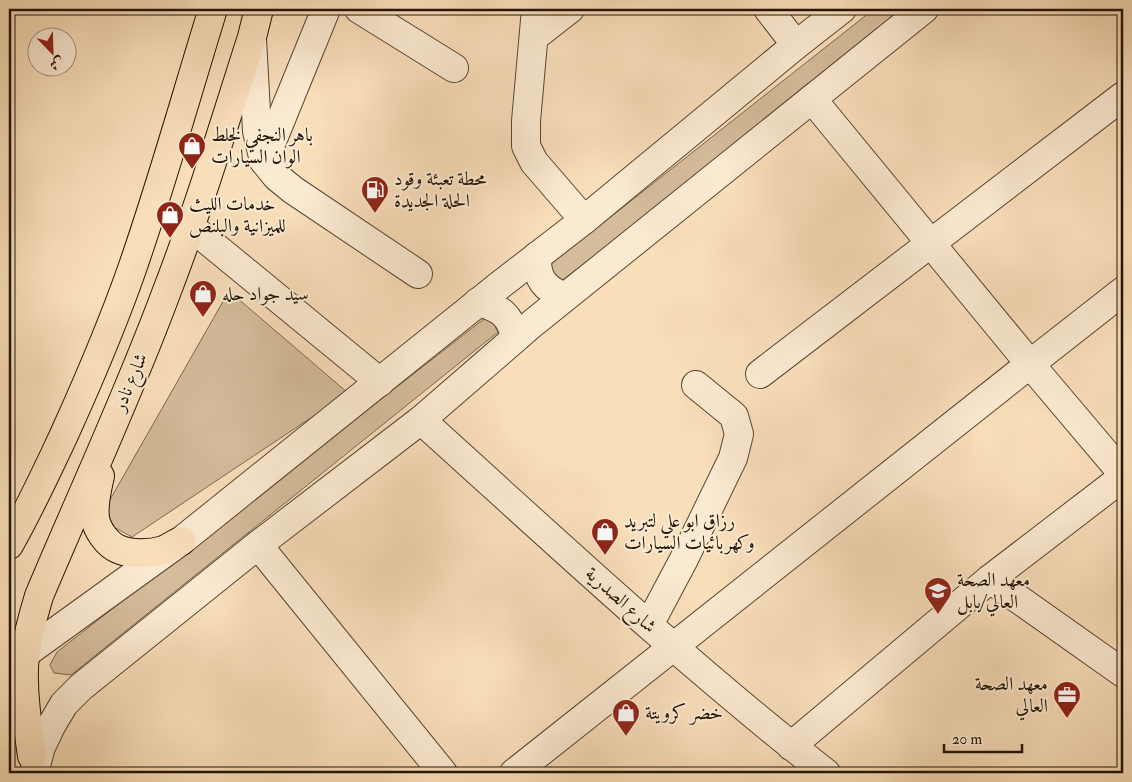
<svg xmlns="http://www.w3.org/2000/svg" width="1132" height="782" font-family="'IM FELL Double Pica',Amiri,serif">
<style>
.green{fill:#d5bc9b;stroke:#7c6850}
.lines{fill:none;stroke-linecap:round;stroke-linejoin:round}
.minor-casing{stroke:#584632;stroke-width:30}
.major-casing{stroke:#231404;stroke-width:30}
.minor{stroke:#fbead2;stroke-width:28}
.major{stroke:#f9deba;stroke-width:28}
.labels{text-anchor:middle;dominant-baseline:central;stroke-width:4;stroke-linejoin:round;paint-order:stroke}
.poi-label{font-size:19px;fill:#231404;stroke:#fbead2;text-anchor:start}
.street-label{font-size:19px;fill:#231404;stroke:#fbead2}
</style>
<rect width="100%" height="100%" fill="#f9deba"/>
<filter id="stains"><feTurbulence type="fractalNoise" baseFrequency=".004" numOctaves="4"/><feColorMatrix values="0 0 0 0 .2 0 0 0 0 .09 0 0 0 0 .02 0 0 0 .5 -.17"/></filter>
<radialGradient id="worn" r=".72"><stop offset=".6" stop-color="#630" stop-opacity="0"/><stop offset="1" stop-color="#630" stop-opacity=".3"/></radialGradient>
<!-- green -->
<g class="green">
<polygon points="874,9 915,9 560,282 546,268"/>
<polygon points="229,291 348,393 132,537 99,519"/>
<polygon points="489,315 498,332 71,675 54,673 50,665 57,652"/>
</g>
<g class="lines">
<defs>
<g id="minor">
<polyline points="359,9 454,68"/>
<polyline points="536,9 526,121 526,146 534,162 584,220"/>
<polyline points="768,9 796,45"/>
<polyline points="534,37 570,9"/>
<polyline points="252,39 257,131 264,161 277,177 293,190 418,274"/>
<polyline points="812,99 1030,364 1123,474"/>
<polyline points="264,161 326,9"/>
<polyline points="191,227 380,382"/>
<path d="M537 256C536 279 545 289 565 297"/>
<path d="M478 302C500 308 511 315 515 338"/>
<polyline points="760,374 1123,96"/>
<path d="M421 420C554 540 685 663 826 773"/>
<polyline points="258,545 443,773"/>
<polyline points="990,579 1123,673"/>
<polyline points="649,625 684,559 733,458 739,434 734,416 696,385"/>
<polyline points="9,662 26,653 181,541 500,285 584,220 796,45 842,9"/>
<polyline points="791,746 990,579 1123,477"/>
<polyline points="34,773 41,747 51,726 64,704 81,687 258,545 421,420 533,323 924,9"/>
<polyline points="514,773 1030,364 1123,291"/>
</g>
<g id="major">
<path d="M100 476C97 490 93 504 95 518 97 530 107 544 118 549 131 555 151 554 164 550 170 547 176 543 181 541"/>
<path d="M9 545C29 510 46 473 63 437 88 382 112 326 132 269 162 183 186 96 213 9"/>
<path d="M32 756C28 727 23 698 24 668 25 644 32 620 39 596 81 496 127 398 165 296 198 211 224 124 252 37L259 9"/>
</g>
</defs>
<!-- minor casing -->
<use href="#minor" class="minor-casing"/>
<!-- major casing -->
<use href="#major" class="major-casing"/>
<!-- minor -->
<use href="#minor" class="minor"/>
<!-- major -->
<use href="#major" class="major"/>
</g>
<!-- icons -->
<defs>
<symbol id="shop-pin" viewBox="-11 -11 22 30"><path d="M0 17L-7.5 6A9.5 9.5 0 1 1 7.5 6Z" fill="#8f2418" stroke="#fbead2"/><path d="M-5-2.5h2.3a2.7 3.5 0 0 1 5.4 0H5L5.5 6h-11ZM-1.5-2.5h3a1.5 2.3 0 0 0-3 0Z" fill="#fff"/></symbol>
<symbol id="fuel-pin" viewBox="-11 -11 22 30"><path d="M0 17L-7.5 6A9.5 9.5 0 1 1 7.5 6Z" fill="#8f2418" stroke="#fbead2"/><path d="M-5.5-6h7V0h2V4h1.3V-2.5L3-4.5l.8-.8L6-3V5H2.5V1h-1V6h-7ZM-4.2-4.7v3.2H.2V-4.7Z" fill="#fff"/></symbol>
<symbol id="school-pin" viewBox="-11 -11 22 30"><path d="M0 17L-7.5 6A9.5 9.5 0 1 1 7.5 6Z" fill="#8f2418" stroke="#fbead2"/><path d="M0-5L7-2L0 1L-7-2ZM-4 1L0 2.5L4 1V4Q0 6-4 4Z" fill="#fff"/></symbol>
<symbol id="office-pin" viewBox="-11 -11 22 30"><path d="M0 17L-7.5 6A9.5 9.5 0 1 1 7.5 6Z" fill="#8f2418" stroke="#fbead2"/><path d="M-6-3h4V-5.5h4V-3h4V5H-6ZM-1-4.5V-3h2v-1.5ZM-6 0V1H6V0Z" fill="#fff"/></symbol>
</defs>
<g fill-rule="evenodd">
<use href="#shop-pin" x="176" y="130" width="32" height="43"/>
<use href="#fuel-pin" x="359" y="174" width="32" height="43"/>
<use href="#shop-pin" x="154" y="199" width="32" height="43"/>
<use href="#shop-pin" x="187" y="278" width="32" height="43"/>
<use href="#shop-pin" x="589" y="516" width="32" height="43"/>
<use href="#school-pin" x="922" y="575" width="32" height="43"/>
<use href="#office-pin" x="1051" y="679" width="32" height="43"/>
<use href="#shop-pin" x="610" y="697" width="32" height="43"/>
</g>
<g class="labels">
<!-- poi labels -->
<g class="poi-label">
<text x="211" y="135">باهر النجفي لخلط<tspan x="211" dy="22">الوان السيارات</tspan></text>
<text x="394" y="179">محطة تعبئة وقود<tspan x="394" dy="22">الحلة الجديدة</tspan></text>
<text x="189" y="204">خدمات الليث<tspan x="189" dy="22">للميزانية والبلنص</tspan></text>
<text x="222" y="294">سيد جواد حله</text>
<text x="624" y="521">رزاق ابو علي لتبريد<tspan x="624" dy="22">وكهربائيات السيارات</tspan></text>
<text x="957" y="580">معهد الصحة<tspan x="957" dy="22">العالي/بابل</tspan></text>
<text x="1048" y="684" text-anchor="end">معهد الصحة<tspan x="1048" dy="22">العالي</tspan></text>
<text x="645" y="713">خضر كرويتة</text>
</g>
<!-- street labels -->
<g class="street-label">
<text transform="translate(130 382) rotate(-67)">شارع نادر</text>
<text transform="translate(621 600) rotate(42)">شارع الصدرية</text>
</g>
</g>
<!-- margin -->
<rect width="1132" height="782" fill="none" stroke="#f9deba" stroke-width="30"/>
<rect x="10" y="10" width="1112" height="762" fill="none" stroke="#231404" stroke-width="2.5"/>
<rect x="15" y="15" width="1102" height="752" fill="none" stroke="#231404"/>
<!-- north arrow -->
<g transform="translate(52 52) rotate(157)"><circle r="24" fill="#fbead2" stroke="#a59480"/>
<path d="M0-4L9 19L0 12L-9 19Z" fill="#8f2418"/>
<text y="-8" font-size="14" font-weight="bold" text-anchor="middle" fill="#231404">ش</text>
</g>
<!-- scale -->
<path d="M944 744v8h78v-8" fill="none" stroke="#231404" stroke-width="2.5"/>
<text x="952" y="744" font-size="15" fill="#231404" stroke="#fbead2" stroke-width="4" paint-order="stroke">20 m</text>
<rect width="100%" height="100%" filter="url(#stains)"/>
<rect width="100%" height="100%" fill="url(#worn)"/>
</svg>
